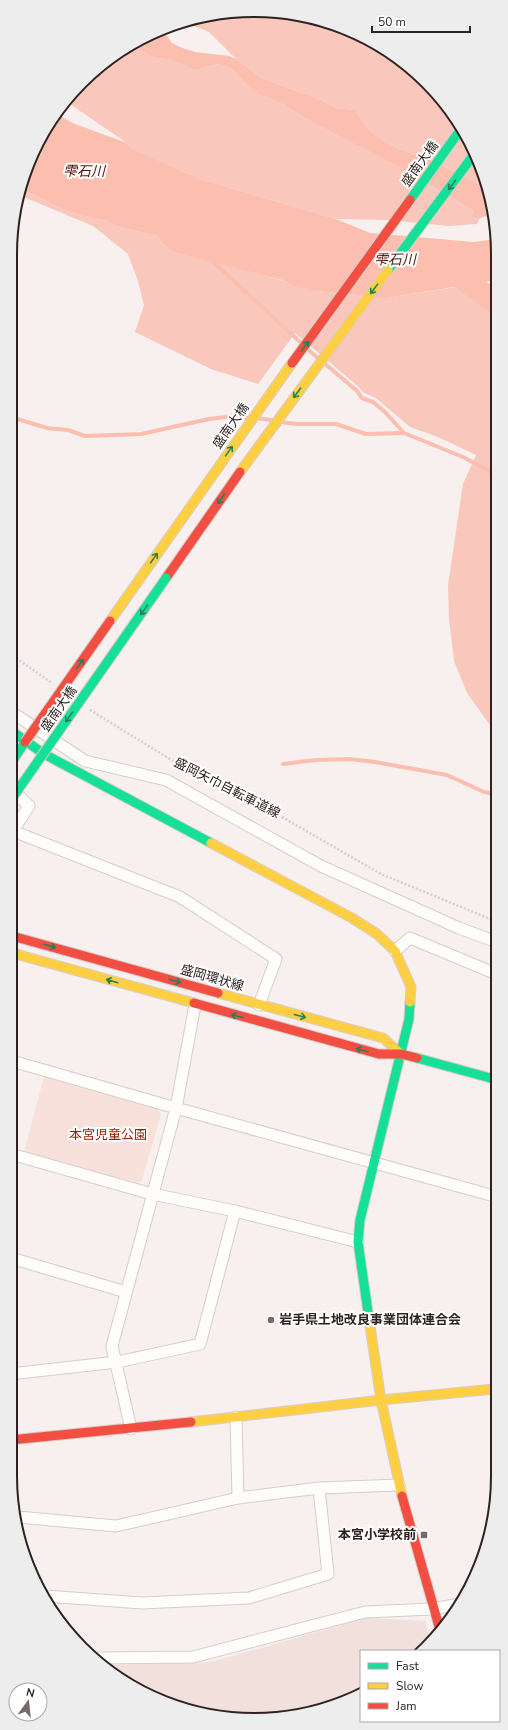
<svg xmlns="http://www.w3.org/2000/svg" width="508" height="1730" font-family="'Nunito Sans','Noto Sans JP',sans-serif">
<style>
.built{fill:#f1e0dc}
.green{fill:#f9e1db}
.forest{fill:#f9c7bb}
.water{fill:#fbbeaf}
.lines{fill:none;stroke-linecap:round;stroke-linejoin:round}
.stream{stroke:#fbbeaf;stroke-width:4}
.river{stroke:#fbbeaf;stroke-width:23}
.street-casing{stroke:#d7cdcb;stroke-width:13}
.fast-casing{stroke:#d7cdcb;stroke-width:11}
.slow-casing{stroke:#d7cdcb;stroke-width:11}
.jam-casing{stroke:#d7cdcb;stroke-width:11}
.path{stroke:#d2cfcf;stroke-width:2.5;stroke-dasharray:2 2;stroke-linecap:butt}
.street{stroke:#fefdfc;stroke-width:11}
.fast{stroke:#16e098;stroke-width:9}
.slow{stroke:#ffcf43;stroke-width:9}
.jam{stroke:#f24e42;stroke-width:9}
.fast-bridge-casing{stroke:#d7cdcb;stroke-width:11;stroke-linecap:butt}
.slow-bridge-casing{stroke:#d7cdcb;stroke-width:11;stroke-linecap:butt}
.jam-bridge-casing{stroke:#d7cdcb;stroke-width:11;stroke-linecap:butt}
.fast-bridge{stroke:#16e098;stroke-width:9}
.slow-bridge{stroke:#ffcf43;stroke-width:9}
.jam-bridge{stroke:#f24e42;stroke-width:9}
.oneway{stroke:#22815c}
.poi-dot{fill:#746a67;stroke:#fff;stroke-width:1.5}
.labels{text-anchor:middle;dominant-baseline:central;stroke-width:4;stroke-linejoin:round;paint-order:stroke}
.street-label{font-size:13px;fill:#2d221f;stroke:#fff}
.park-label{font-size:13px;fill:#972000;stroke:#fff}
.poi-label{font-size:13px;font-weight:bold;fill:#2d221f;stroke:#fff;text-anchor:start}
.water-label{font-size:14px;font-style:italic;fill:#521305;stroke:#fff}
.rim{fill:none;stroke:#2d221f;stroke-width:2}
</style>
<rect width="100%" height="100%" fill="#f8f0ee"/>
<!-- built -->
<polygon class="built" points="367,1618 425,1621 430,1640 420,1651 361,1651 361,1690 317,1712 222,1718 146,1695 107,1665 211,1662"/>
<!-- green -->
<polygon class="green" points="44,1077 157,1109 161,1115 142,1180 137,1183 24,1151"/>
<!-- forest -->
<g class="forest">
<polygon points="207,15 302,15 376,43 437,93 473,146 485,187 430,160 401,150 383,141 368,129 353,110 337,108 319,99 263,79 236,59 209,32 187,23"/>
<polygon points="133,45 150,56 173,61 195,70 218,64 231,68 252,90 258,94 285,105 306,119 403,169 474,211 473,217 479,219 477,224 449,226 388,220 336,219 200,179 131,148 127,143 67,102 119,51"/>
<polygon points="22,189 67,211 106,221 123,228 158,236 162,243 173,252 238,268 318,291 386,298 475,284 496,298 495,732 467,693 454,661 449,619 448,585 463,484 476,455 438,437 410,427 376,398 364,393 358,386 295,333 258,384 211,369 135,332 144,305 138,281 128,254 93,226 19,195"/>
</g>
<!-- water -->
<g class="water">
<polygon points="164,32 172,43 182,48 195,52 229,56 236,59 263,79 319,99 337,108 354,110 368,129 383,141 401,150 430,160 485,187 496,222 485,216 479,219 472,217 474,211 403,169 306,119 285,105 258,94 252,90 231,68 218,64 195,70 173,61 150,56 133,45"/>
<polygon points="56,114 75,124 127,143 131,148 200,179 336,219 370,233 474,242 496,239 496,280 386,298 318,291 297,287 282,280 173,252 162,243 158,236 123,228 106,221 67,211 22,189 51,118"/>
</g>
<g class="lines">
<!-- stream -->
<g class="stream">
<polyline points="209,258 312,353 356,390 362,398 373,402 385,412 404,433"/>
<polyline points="14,418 47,428 68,430 85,436 141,434 209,419 234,416 249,418"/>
<polyline points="256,418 271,420"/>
<polyline points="280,422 297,424 336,424 366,434 404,433 463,457 495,474"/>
<polyline points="283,764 316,760 350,759 375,762 447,775 484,792 495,794"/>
</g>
<!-- river -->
<polyline class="river" points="446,266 496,303"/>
<defs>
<g id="street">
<polyline points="13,713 85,761 166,780 321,866 459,928 494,941"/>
<polyline points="13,831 180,897 276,959 259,1005"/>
<polyline points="12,832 29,806 13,790"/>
<polyline points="395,951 410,938 494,973"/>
<polyline points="12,1061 176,1108 494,1196"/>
<polyline points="11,1154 152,1194 235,1211 358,1242"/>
<polyline points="11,1258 126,1292"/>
<polyline points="10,1374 117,1362 200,1344 235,1211"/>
<polyline points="236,1417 238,1498"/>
<polyline points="131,1429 112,1346 176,1108 195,1005"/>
<polyline points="18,1517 116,1526 238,1498 319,1488 399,1485"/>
<polyline points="45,1596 142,1603 249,1598 328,1574 319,1488"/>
<polyline points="98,1658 193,1657 365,1612 432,1609 460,1604"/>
</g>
<g id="fast">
<polyline points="388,270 475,153"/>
<polyline points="13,732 44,754 211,843"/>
<polyline points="13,760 25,742"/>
<polyline points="417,1058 494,1079"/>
<polyline points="370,1326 358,1242 360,1220 409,1019 410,1002"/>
</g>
<g id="slow">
<polyline points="240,472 388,270"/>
<polyline points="211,843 352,918 377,934 395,951 411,987 410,1002"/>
<polyline points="12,953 194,1003"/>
<polyline points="218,993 383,1038 401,1054"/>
<polyline points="370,1326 381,1400 494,1389"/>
<polyline points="191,1422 381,1400 402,1496"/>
</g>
<g id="jam">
<polyline points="166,578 240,472"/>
<polyline points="12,936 218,993"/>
<polyline points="194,1003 379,1054 401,1054 417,1058"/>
<polyline points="10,1440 191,1422"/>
<polyline points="402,1496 440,1630"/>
</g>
</defs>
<!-- street casing -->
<use href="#street" class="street-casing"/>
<!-- fast casing -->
<use href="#fast" class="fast-casing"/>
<!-- slow casing -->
<use href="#slow" class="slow-casing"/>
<!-- jam casing -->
<use href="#jam" class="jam-casing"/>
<!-- path -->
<g class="path">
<polyline points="13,656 52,683"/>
<polyline points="90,710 191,772 244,795 381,874 495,921"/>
</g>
<!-- street -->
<use href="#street" class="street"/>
<!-- fast -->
<use href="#fast" class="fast"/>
<!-- slow -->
<use href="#slow" class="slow"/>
<!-- jam -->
<use href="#jam" class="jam"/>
<defs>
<g id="fast-bridge">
<polyline points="410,200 461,129"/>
<polyline points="13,797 166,578"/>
</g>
<polyline id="slow-bridge" points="110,621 292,363"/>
<g id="jam-bridge">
<polyline points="292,363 410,200"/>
<polyline points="25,742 110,621"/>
</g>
</defs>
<!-- fast-bridge casing -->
<use href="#fast-bridge" class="fast-bridge-casing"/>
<!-- slow-bridge casing -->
<use href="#slow-bridge" class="slow-bridge-casing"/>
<!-- jam-bridge casing -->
<use href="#jam-bridge" class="jam-bridge-casing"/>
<!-- fast-bridge -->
<use href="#fast-bridge" class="fast-bridge"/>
<!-- slow-bridge -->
<use href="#slow-bridge" class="slow-bridge"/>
<!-- jam-bridge -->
<use href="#jam-bridge" class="jam-bridge"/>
</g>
<!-- one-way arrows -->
<defs><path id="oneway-shaft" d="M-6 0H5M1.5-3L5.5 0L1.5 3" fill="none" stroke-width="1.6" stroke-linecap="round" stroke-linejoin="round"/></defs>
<g class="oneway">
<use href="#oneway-shaft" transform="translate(452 185) rotate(127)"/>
<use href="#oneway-shaft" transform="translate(374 289) rotate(127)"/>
<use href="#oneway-shaft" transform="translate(305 346) rotate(-54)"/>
<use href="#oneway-shaft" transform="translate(297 393) rotate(127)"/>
<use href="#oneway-shaft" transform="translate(229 451) rotate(-55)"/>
<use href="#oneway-shaft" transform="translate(221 499) rotate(125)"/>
<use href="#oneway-shaft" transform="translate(154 558) rotate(-55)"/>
<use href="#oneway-shaft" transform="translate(144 610) rotate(125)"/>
<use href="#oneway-shaft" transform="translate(80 664) rotate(-55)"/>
<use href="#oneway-shaft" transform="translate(69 717) rotate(125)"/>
<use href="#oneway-shaft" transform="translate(50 946) rotate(16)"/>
<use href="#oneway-shaft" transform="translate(112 981) rotate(-164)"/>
<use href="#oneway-shaft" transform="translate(175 981) rotate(16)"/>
<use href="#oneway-shaft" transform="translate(237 1016) rotate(-165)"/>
<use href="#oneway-shaft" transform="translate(300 1016) rotate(15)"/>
<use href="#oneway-shaft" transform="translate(362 1050) rotate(-165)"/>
</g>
<!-- markers -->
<g class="poi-dot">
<circle cx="271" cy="1320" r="4"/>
<rect x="420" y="1531" width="8" height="8" rx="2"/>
</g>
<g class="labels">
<!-- street labels -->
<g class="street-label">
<text transform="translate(420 164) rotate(-54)">盛南大橋</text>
<text transform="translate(231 426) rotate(-55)">盛南大橋</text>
<text transform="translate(59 709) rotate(-55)">盛南大橋</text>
<text transform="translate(227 788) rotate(27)">盛岡矢巾自転車道線</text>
<text transform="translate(212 978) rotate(16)">盛岡環状線</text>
</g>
<!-- park labels -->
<g class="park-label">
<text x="108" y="1135">本宮児童公園</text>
</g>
<!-- poi labels -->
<g class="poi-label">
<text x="279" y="1320">岩手県土地改良事業団体連合会</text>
<text x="416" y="1535" text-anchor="end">本宮小学校前</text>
</g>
<!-- water labels -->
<g class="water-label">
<text x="84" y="171">雫石川</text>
<text transform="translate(395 260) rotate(-1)">雫石川</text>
</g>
</g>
<!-- crop -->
<path d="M0 0H508V1730H0ZM254 17H254A237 237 0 0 1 491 254V1476A237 237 0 0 1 254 1713H254A237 237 0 0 1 17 1476V254A237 237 0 0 1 254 17Z" fill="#eeeded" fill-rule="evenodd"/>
<path class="rim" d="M254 17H254A237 237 0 0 1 491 254V1476A237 237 0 0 1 254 1713H254A237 237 0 0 1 17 1476V254A237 237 0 0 1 254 17Z"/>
<!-- legend -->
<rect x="360" y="1650" width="140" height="72" fill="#ffffff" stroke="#aba7a5"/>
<rect x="368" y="1663" width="20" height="6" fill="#16e098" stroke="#aba7a5"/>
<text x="396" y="1670" font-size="12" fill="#2d221f">Fast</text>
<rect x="368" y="1683" width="20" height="6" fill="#ffcf43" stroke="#aba7a5"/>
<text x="396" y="1690" font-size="12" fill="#2d221f">Slow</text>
<rect x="368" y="1703" width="20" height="6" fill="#f24e42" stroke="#aba7a5"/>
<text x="396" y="1710" font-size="12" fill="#2d221f">Jam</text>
<!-- north arrow -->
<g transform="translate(28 1702) rotate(15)"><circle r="19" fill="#ffffff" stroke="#aba7a5"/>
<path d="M0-3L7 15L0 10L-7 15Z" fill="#746a67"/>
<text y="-6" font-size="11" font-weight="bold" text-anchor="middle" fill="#2d221f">N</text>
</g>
<!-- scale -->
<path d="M372 26v6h98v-6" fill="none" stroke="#2d221f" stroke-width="2"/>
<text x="378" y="26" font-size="12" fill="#2d221f" stroke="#ffffff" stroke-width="3" paint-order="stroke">50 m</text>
</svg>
